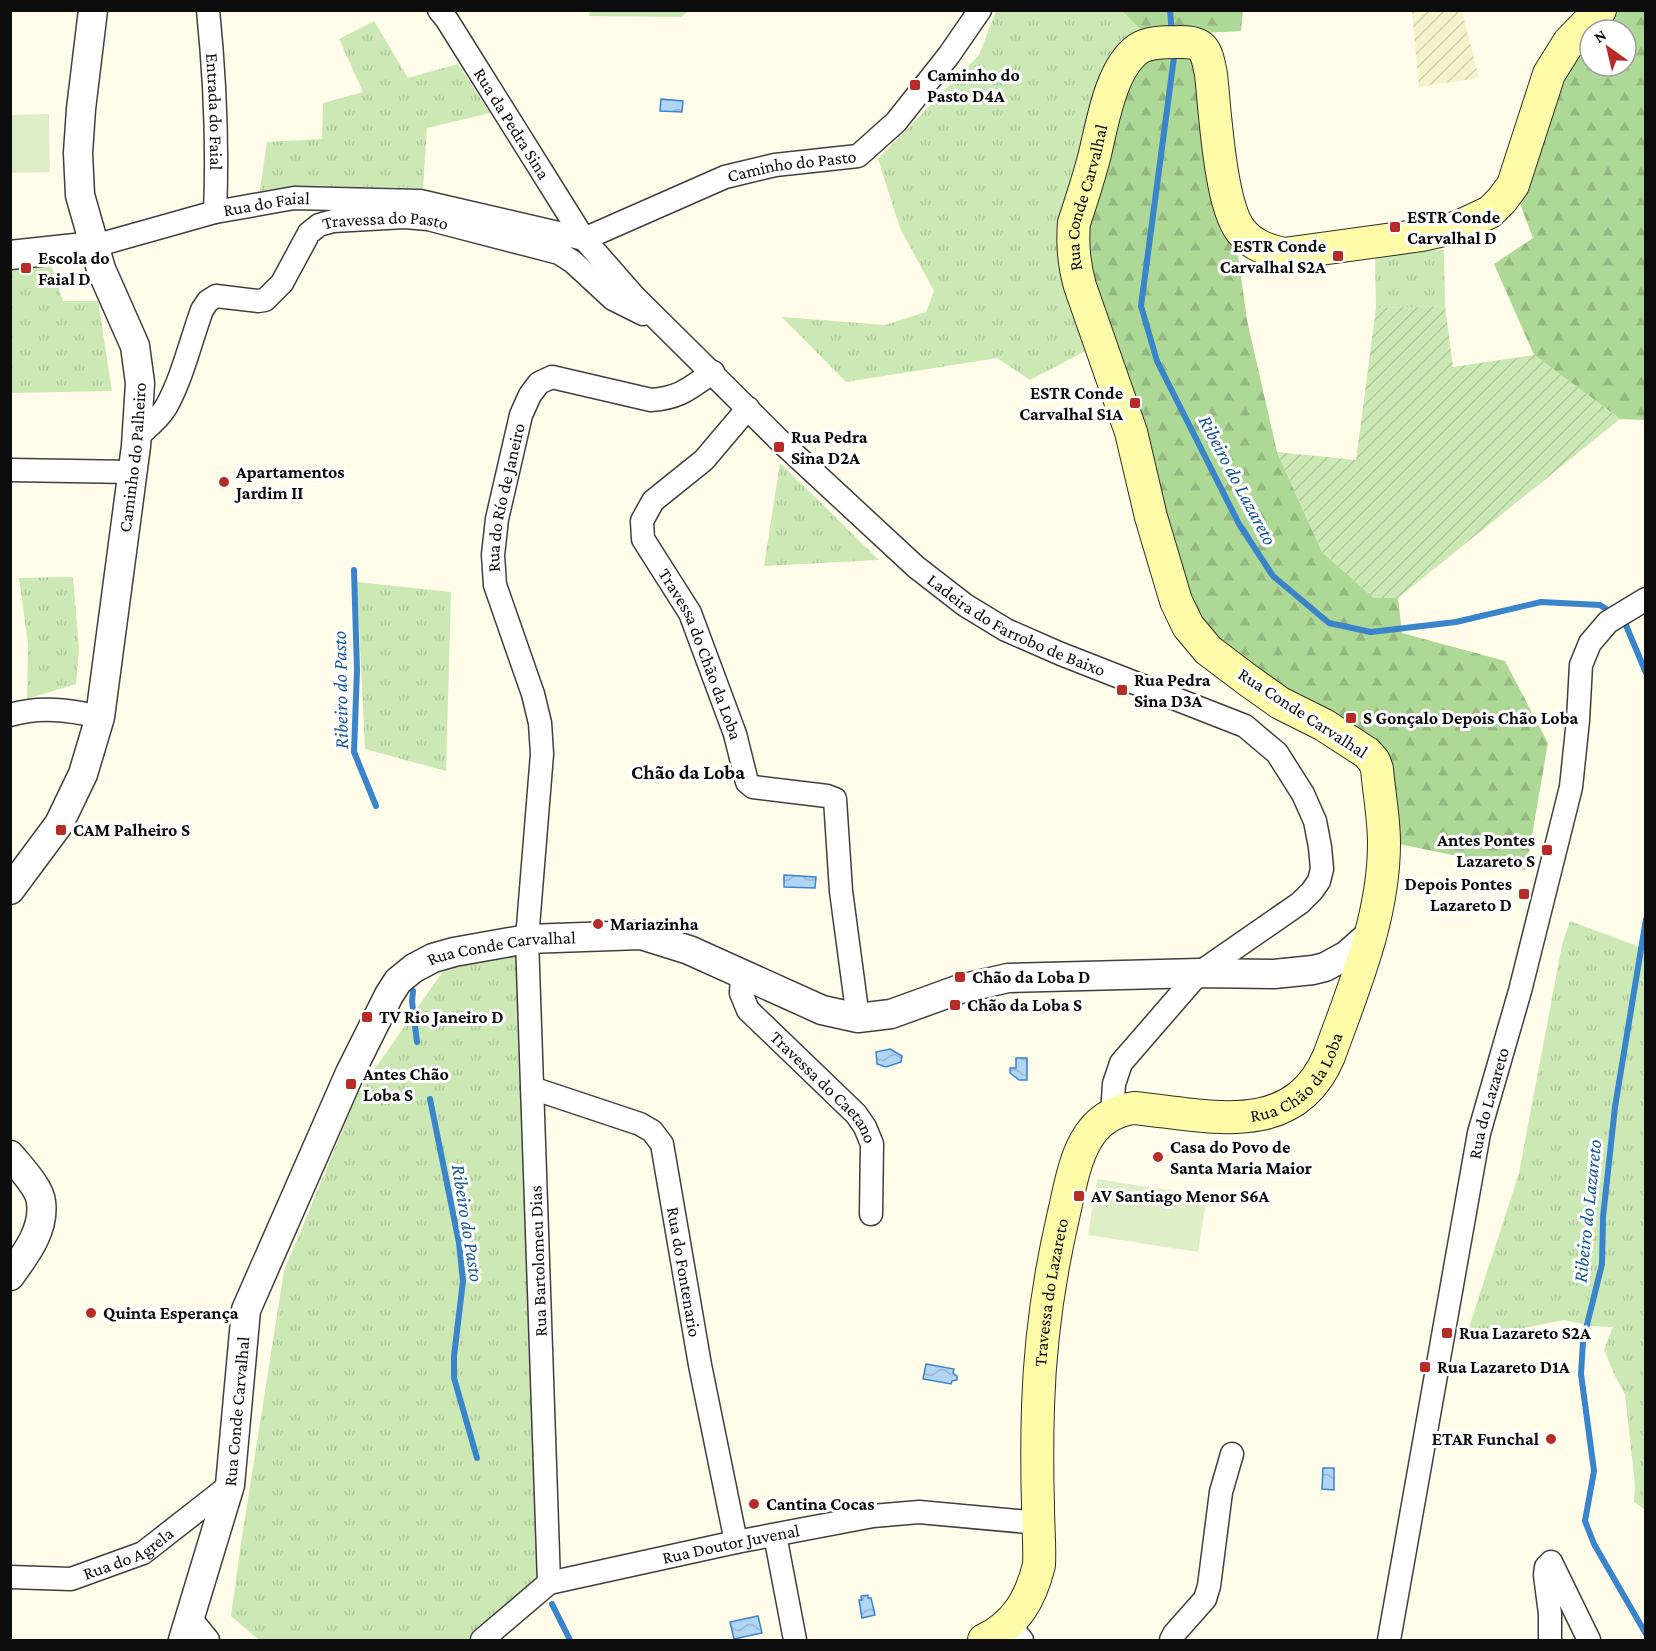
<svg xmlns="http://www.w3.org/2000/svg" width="1656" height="1651" font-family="'Crimson Pro',serif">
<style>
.farmland{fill:url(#farmland-furrows)}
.grass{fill:url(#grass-tufts)}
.forest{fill:url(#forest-firs);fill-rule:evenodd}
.garden{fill:url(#garden-furrows)}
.pitch{fill:#deefc7}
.water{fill:url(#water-waves);stroke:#3984ca;stroke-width:1.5}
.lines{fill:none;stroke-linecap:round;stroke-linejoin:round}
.stream{stroke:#3984ca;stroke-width:6}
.minor-casing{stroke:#3f3f3f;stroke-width:25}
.tertiary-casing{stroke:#3f3f3f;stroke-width:31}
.secondary-casing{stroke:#2e2e2e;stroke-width:34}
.minor{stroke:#fff;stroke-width:22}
.tertiary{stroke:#fff;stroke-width:28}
.secondary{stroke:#fdfba7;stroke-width:32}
.poi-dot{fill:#b82c27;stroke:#fff;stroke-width:2}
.labels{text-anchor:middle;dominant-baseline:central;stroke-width:6;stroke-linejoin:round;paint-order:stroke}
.poi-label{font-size:18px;font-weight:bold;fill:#0c0c0c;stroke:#fff;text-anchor:start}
.street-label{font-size:18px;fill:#0c0c0c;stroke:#fff}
.water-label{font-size:20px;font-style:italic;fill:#18569a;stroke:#fff}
.neighbourhood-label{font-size:20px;font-weight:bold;fill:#0c0c0c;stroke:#fff}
</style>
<defs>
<pattern id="farmland-furrows" width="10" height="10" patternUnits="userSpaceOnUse" patternTransform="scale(1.5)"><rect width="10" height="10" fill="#f3f3cc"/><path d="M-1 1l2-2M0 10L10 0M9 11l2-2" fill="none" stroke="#cfcfae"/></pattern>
<pattern id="grass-tufts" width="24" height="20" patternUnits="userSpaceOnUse" patternTransform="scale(1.5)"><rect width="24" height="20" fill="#cbe8b5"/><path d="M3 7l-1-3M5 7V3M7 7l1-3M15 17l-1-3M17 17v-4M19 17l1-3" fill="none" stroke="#adc69a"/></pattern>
<pattern id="forest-firs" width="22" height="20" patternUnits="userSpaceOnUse" patternTransform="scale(1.5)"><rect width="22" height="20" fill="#aed895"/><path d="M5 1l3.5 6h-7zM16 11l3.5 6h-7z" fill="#94b87f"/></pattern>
<pattern id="garden-furrows" width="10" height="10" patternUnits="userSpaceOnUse" patternTransform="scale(1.5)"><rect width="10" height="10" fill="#cbe8b5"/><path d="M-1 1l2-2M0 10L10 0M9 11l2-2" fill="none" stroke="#adc69a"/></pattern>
<pattern id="water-waves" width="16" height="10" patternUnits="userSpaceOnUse" patternTransform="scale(1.5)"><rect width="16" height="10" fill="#b0d5f5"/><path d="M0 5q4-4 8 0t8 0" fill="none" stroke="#96b6d1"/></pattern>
</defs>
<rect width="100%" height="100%" fill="#fffcea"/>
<!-- farmland -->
<polygon class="farmland" points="1412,11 1462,11 1479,78 1419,87"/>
<!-- grass -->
<g class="grass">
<polygon points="590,11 590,10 689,11 681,17 589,16"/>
<polygon points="996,11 1122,11 1147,36 1095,346 1030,380 997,358 846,382 782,317 885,325 926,312 934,291 900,228 878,159 979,55"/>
<polygon points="374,21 408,78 458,64 490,113 427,128 423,188 299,186 259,197 267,142 322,139 323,103 363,92 339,39"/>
<polygon points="1444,250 1445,306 1376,308 1375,251"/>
<polygon points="50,261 63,301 98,301 112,391 11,393 10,264"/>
<polygon points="780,463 879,560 764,566"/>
<polygon points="73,577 79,649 76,684 27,699 28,644 19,578"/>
<polygon points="357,582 451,592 446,771 365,749"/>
<polygon points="1570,921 1645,949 1646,1508 1644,1509 1634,1502 1635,1485 1625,1394 1614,1374 1604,1349 1613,1327 1591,1326 1564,1320 1465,1340 1519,1173 1562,945"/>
<polygon points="523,950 539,1582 467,1640 259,1640 231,1616 241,1543 284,1271 358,1093 446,967"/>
</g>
<!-- forest -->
<g class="forest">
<polygon points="1122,11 1243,11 1241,31 1147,36"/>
<path d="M1600 11H1645V420L1620 419 1534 355 1494 264 1533 238 1513 185 1549 74ZM1590 30H1626V66H1590Z"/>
<polygon points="1195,42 1233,219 1247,320 1277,452 1322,552 1374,598 1398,598 1402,633 1505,661 1548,743 1526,870 1384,841 1377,769 1208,650 1074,263 1140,47"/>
</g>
<!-- garden -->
<polygon class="garden" points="1445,306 1453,367 1534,355 1620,419 1398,598 1374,598 1322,552 1277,452 1356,460 1376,308"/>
<!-- pitch -->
<g class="pitch">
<polygon points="49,114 50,172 11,173 11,115"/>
<polygon points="1097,1179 1207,1196 1198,1252 1088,1235"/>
</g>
<!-- water -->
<g class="water">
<polygon points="661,99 683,101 682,112 660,111"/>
<polygon points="784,875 816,877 815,888 784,887"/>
<polygon points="890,1049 902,1056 901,1062 886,1067 877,1064 876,1052"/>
<polygon points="1016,1058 1027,1058 1027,1080 1019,1080 1010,1073 1010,1068 1016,1068"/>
<polygon points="926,1364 954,1369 953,1373 957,1376 957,1380 952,1381 951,1384 923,1379"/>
<polygon points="1323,1468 1334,1468 1334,1490 1322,1489"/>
<polygon points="868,1595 868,1598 871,1598 875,1615 862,1618 859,1600 862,1600 861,1596"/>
<polygon points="758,1616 762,1633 734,1639 730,1622"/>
</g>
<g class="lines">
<!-- stream -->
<g class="stream">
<polyline points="1170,10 1172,34"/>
<polyline points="1173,50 1174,57 1141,306 1157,361 1239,524 1273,576 1329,623 1371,632 1456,622 1541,602 1600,605 1612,613"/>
<polyline points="354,570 357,670 354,752 376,806"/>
<polyline points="1620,619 1625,623 1646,673"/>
<polyline points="1646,919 1615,1107 1603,1217 1602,1264 1583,1341 1581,1374 1594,1471 1585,1521 1594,1544 1646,1634"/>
<polyline points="413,991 412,1001 417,1042"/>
<polyline points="430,1099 459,1243 463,1281 454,1356 454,1378 477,1458"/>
<polyline points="552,1604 570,1640"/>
</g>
<defs>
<g id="minor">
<path id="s1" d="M208 10C215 79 218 143 215 212"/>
<path id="s2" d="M439 10 447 20 584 239 633 295 779 440 916 567 965 605 1006 630 1061 654 1245 726 1277 753 1303 794 1315 821 1320 847 1322 869 1319 881 1312 891 1300 903 1199 973 1121 1063 1114 1084 1112 1114"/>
<path id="s3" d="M584 239 725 177 775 165 858 156 896 122 949 55 980 10"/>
<path id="s4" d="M94 246 215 212 294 198 420 201 584 239"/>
<path id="s5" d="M748 408 704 460 653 501 642 521 643 539 690 613 735 734 747 782 753 787 827 796 835 799 841 891 858 1018"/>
<path id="s6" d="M137 437C147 428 159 419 166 407 182 379 191 340 202 310L208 301 216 296 258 301 265 300 282 283 309 233 319 225 333 221 405 217 428 219 559 253 573 262 613 299 643 314"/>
<polyline points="10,470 132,472"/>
<path d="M10 715C40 706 70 710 100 717"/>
<path id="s7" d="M742 976 741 993 748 1010 856 1114 865 1127 872 1144 871 1214"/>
<path id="s8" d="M532 1088 640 1124 652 1131 662 1144 700 1365 736 1542"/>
<polyline points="775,1535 795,1640"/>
<path id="s9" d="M10 1577 71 1579 143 1553 230 1485"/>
<path id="s10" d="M549 1583 527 939 542 754 540 723 533 694 495 585 493 555 497 519 521 415 530 395 539 383 552 377 651 400C680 398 690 388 713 372"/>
<polyline points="190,1618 208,1640"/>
<polyline points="1008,1624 1022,1640"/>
<path id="s11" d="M482 1640 549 1583 736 1542 873 1516 919 1512 1039 1523"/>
<polyline points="1171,1640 1174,1634 1205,1599 1209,1586 1221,1492 1232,1454"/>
<path id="s12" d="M1389 1640 1479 1133 1520 991 1571 787 1578 720 1581 665 1590 643 1608 622 1646 599"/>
<polyline points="1550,1640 1550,1614 1545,1575 1546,1567 1551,1562 1589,1640"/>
</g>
<g id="tertiary">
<polyline points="10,255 94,246"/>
<path id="s13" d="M10 890 59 824 83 774 100 717 136 446 140 383 135 346 101 269 80 195 78 153 81 109 93 10"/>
<path d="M10 1155C19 1166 40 1188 41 1202 45 1230 25 1255 10 1276"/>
<path id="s14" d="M183 1640 230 1485 246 1310 350 1073 389 995 398 981 414 968 433 958 454 952 527 939 641 935 689 950 822 1010 858 1018 891 1014 960 989 1008 978 1199 973 1274 974 1313 970 1325 967 1347 955 1372 933"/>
</g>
<g id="secondary">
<path id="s15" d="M984 1640C1016 1625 1031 1598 1039 1565 1040 1546 1038 1526 1038 1506 1037 1473 1037 1440 1038 1406 1040 1341 1049 1277 1064 1213 1074 1170 1080 1115 1134 1108 1206 1115 1293 1141 1329 1056 1354 987 1384 917 1384 843 1384 818 1379 793 1377 769L1374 761 1367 753 1324 725 1280 703 1249 681 1208 650 1188 626 1176 601 1151 517 1131 432 1080 286C1074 265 1072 246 1074 223 1081 202 1088 180 1094 158 1102 126 1110 69 1138 49 1148 42 1166 42 1178 42 1205 41 1206 50 1211 74 1215 111 1220 205 1241 231 1252 245 1267 250 1284 254L1422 235 1458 227 1490 212 1502 200 1513 185 1549 74 1569 42 1600 10"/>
</g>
</defs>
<!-- minor casing -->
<use href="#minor" class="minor-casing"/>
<!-- tertiary casing -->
<use href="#tertiary" class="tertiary-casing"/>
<!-- secondary casing -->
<use href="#secondary" class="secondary-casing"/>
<!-- minor -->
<use href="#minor" class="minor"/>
<!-- tertiary -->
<use href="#tertiary" class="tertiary"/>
<!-- secondary -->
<use href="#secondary" class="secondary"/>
</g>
<!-- markers -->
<g class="poi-dot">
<rect x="909" y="79" width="12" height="12" rx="3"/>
<rect x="1389" y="221" width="12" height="12" rx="3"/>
<rect x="1332" y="250" width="12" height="12" rx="3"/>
<rect x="20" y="262" width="12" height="12" rx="3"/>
<rect x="1129" y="397" width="12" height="12" rx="3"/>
<rect x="773" y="441" width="12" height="12" rx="3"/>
<circle cx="224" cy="482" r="6"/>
<rect x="1116" y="684" width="12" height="12" rx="3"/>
<rect x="1345" y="712" width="12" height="12" rx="3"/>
<rect x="55" y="824" width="12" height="12" rx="3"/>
<rect x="1541" y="844" width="12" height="12" rx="3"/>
<rect x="1518" y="888" width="12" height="12" rx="3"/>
<circle cx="598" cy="924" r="6"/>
<rect x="954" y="971" width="12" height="12" rx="3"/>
<rect x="949" y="999" width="12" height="12" rx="3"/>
<rect x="361" y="1011" width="12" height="12" rx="3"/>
<rect x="345" y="1078" width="12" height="12" rx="3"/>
<circle cx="1158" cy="1157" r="6"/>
<rect x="1073" y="1190" width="12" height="12" rx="3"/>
<circle cx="91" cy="1313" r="6"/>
<rect x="1441" y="1327" width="12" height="12" rx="3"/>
<rect x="1419" y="1361" width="12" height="12" rx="3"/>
<circle cx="1551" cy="1439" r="6"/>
<circle cx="754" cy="1504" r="6"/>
</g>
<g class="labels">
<!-- poi labels -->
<g class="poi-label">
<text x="927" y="75">Caminho do<tspan x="927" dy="21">Pasto D4A</tspan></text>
<text x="1407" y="217">ESTR Conde<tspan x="1407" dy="21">Carvalhal D</tspan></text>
<text x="1326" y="246" text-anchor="end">ESTR Conde<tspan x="1326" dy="21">Carvalhal S2A</tspan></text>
<text x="38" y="258">Escola do<tspan x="38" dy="21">Faial D</tspan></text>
<text x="1123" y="393" text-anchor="end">ESTR Conde<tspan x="1123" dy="21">Carvalhal S1A</tspan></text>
<text x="791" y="437">Rua Pedra<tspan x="791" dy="21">Sina D2A</tspan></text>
<text x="236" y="472">Apartamentos<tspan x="236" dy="21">Jardim II</tspan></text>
<text x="1134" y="680">Rua Pedra<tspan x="1134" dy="21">Sina D3A</tspan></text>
<text x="1363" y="718">S Gonçalo Depois Chão Loba</text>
<text x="73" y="830">CAM Palheiro S</text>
<text x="1535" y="840" text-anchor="end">Antes Pontes<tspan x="1535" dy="21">Lazareto S</tspan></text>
<text x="1512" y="884" text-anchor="end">Depois Pontes<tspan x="1512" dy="21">Lazareto D</tspan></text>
<text x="610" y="924">Mariazinha</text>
<text x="972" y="977">Chão da Loba D</text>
<text x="967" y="1005">Chão da Loba S</text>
<text x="379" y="1017">TV Rio Janeiro D</text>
<text x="363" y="1074">Antes Chão<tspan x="363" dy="21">Loba S</tspan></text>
<text x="1170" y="1147">Casa do Povo de<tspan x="1170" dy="21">Santa Maria Maior</tspan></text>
<text x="1091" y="1196">AV Santiago Menor S6A</text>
<text x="103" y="1313">Quinta Esperança</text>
<text x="1459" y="1333">Rua Lazareto S2A</text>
<text x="1437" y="1367">Rua Lazareto D1A</text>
<text x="1539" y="1439" text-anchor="end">ETAR Funchal</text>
<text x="766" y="1504">Cantina Cocas</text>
</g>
<!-- street labels -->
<g class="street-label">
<text stroke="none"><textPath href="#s1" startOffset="102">Entrada do Faial</textPath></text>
<text stroke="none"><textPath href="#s2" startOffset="135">Rua da Pedra Sina</textPath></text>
<text stroke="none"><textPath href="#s3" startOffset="222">Caminho do Pasto</textPath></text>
<text stroke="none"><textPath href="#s15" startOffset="1792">Rua Conde Carvalhal</textPath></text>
<text stroke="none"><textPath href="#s4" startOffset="178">Rua do Faial</textPath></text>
<text stroke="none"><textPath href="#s6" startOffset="376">Travessa do Pasto</textPath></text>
<text stroke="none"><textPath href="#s13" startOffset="459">Caminho do Palheiro</textPath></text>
<text stroke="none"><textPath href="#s10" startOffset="1095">Rua do Río de Janeiro</textPath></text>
<text stroke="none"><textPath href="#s2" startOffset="855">Ladeira do Farrobo de Baixo</textPath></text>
<text stroke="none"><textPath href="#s5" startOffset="304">Travessa do Chão da Loba</textPath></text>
<text transform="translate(1303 713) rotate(33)">Rua Conde Carvalhal</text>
<text stroke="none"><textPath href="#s14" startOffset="812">Rua Conde Carvalhal</textPath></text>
<text stroke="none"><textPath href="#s15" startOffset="768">Rua Chão da Loba</textPath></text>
<text stroke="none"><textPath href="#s7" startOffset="144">Travessa do Caetano</textPath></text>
<text stroke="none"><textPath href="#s12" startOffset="546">Rua do Lazareto</textPath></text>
<text transform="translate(538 1261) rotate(-92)">Rua Bartolomeu Dias</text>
<text stroke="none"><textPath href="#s8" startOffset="274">Rua do Fontenario</textPath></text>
<text stroke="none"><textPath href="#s15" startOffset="370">Travessa do Lazareto</textPath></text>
<text stroke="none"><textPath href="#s14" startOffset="236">Rua Conde Carvalhal</textPath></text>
<text stroke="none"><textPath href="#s11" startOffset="274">Rua Doutor Juvenal</textPath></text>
<text stroke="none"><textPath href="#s9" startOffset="124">Rua do Agrela</textPath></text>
</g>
<!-- water labels -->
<g class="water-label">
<text transform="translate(1238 480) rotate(62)">Ribeiro do Lazareto</text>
<text transform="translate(340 690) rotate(-91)">Ribeiro do Pasto</text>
<text transform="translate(1587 1211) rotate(-84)">Ribeiro do Lazareto</text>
<text transform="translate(468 1223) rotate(81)">Ribeiro do Pasto</text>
</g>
<!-- neighbourhood labels -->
<g class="neighbourhood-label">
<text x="688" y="772">Chão da Loba</text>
</g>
</g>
<!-- border -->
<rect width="1656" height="1651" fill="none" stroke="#0c0c0c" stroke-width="24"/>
<!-- north arrow -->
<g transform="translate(1608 48) rotate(326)"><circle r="28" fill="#ffffff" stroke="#9e9e9e" stroke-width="1.5"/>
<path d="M0-4.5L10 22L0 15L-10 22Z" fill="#b82c27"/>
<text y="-9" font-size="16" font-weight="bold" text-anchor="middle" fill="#0c0c0c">N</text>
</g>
</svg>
